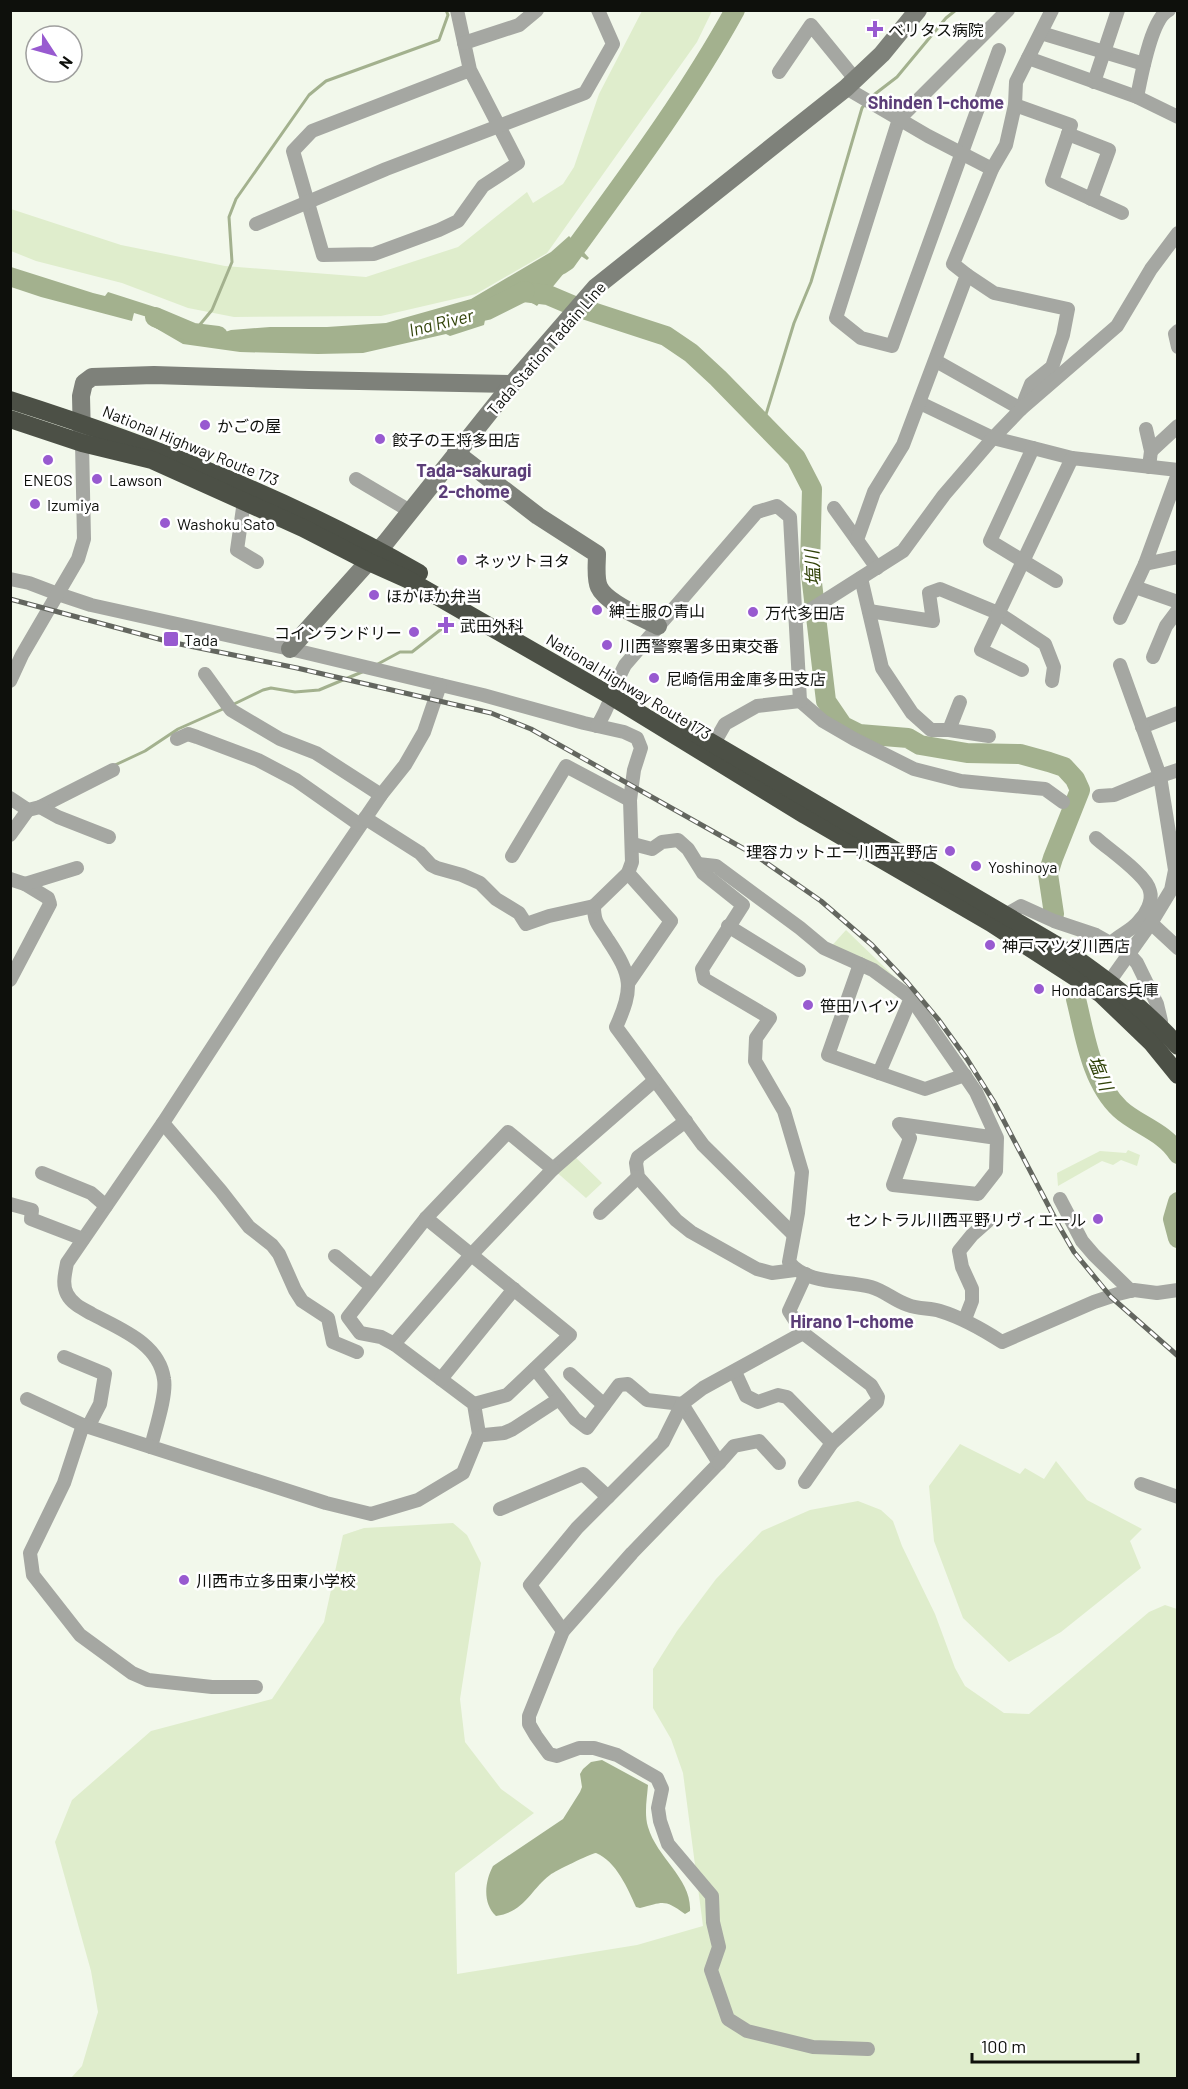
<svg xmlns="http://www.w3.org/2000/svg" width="1188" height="2089" font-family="Barlow,'Noto Sans JP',sans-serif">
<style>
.green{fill:#dfedcc}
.water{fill:#a3b18e}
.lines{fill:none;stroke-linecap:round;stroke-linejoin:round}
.stream{stroke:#a3b18e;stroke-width:3}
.river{stroke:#a3b18e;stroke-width:20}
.street{stroke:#a5a7a2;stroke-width:14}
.secondary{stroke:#7e817a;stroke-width:18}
.highway{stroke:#4c5046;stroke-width:18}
.rail-casing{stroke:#63665f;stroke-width:5}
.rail{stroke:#fff;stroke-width:3;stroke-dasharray:9;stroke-linecap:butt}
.poi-dot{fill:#985ad0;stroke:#fff;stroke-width:2}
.labels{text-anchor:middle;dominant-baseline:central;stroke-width:5;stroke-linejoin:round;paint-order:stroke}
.poi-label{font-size:16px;fill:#0e100c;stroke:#fff;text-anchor:start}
.street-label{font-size:16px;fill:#0e100c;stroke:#fff}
.neighbourhood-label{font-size:18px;font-weight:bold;fill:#5b3d78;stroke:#fff}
.water-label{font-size:18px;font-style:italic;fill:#304208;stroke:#fff}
</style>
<rect width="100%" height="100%" fill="#f2f8eb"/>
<!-- green -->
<g class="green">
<polygon points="642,11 712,11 697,42 547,253 476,294 381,316 234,317 188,308 122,283 36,261 11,251 11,209 121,245 225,266 366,277 458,247 527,192 533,203 563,184 574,167 599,94"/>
<polygon points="846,930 911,993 828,950"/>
<polygon points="1128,1150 1140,1155 1137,1166 1121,1160 1113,1165 1102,1161 1058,1186 1057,1173 1100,1151 1126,1153"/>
<polygon points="571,1153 602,1183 586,1198 553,1169"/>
<polygon points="960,1444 1020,1474 1025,1468 1044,1479 1056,1461 1087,1500 1142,1529 1130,1541 1141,1568 1061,1632 1009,1662 963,1618 934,1541 929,1486"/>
<polygon points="858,1501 881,1510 893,1521 902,1546 935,1614 955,1668 965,1686 1004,1713 1029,1714 1149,1612 1165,1605 1177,1609 1177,2078 71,2078 82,2066 98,2012 91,1971 55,1842 72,1800 151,1731 272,1699 324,1622 343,1535 364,1528 453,1523 467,1535 481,1563 460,1699 465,1742 501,1789 534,1813 455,1873 457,1974 637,1945 703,1926 683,1773 671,1739 653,1708 653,1669 677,1631 716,1579 762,1531 810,1510"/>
</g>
<!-- water -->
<g class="water">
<path d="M569 236 589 258 587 260 581 256 571 268 569 267 537 306C525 298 516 299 503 303L500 300 494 304V310L487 314 488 319 485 320 484 325 450 336 446 334 363 353 318 354 240 352 183 344 152 326 154 319 134 313 132 321 41 297 11 287V267L93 293 105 296 108 292 161 309 183 333H222L231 330 270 327H327L386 323 471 299 551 252Z"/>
<path d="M602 1760 648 1785C647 1799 644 1813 648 1827 657 1858 692 1879 690 1911L685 1914C664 1899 664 1902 640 1908L636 1907C628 1889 616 1861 596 1853 590 1854 555 1871 550 1875 531 1889 525 1912 496 1916 482 1903 485 1881 493 1866L563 1819 580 1792 582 1787 580 1774 583 1769 591 1762Z"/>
</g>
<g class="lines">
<!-- stream -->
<g class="stream">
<polyline points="871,97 897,77 946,18 956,10"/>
<polyline points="193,333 212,310 232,262 229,217 236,199 309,95 326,81 439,40 448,15 446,10"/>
<polyline points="763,424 794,323 811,282 862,108 865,104"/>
<polyline points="376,665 400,652 412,652 444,627"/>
<polyline points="232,705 263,690 271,688 295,692 319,690 362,672"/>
<polyline points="115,765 145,751 178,729 223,709"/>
</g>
<!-- river -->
<g class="river">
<path d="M560 265 566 261C625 180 686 99 735 10"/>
<polyline points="524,292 548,295 574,306 666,336 691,353 718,378 796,458 812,489 810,566 826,701 843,726 859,734 908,738 920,745 967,753 1020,754 1049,762 1064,767 1075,779 1080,790 1053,858 1048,874 1054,914"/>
<polyline points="469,314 487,310 525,291"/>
<polyline points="155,317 193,333 218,336"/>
<path d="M1076 999C1085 1035 1091 1082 1120 1109 1137 1125 1165 1132 1178 1154"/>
<polyline points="1178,1202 1173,1219 1178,1238"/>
</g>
<!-- street -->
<g class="street">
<polyline points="457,10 470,70 518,163 483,186 458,221 439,230 374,254 323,255 293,151 312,131 470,70"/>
<polyline points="1041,33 1144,64"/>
<polyline points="464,43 519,25 537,10"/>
<polyline points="999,50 892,346 861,338 836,318 899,119 1008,10"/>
<polyline points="1028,58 1137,97 1178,117"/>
<polyline points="779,72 811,25 855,79"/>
<polyline points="1094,82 1118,10"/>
<polyline points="846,88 928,136 992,169"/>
<path d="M1137 97C1141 78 1151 18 1169 10"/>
<polyline points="1015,105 1071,125 1052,181 1122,213"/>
<polyline points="1068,134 1109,150 1091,199"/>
<polyline points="256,224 386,169 585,93 613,44 598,10"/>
<polyline points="1178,331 1175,334 1178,347"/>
<polyline points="936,361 1021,409 1031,384 1052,367 1063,335 1068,309 994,293 967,275"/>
<polyline points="920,403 993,438 1033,448"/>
<polyline points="1146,429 1151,451 1149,467"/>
<polyline points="1151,451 1178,426"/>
<polyline points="1178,474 1145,564 1178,557"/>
<polyline points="356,479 410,511"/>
<polyline points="244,501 237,550 257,562"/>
<polyline points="834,508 857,540"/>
<polyline points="877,568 857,540 874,492 903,445 967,275 953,264 992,169 1006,145 1015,105 1016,82 1052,10"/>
<polyline points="861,578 882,668 912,713 931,730 949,730 960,702"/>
<path d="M10 579 29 583 58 594 91 605 290 649 483 695 584 723 624 732 637 738 641 748 634 770 630 800 632 862 628 873 594 906C594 924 599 925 608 940 632 976 634 988 616 1027L703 1145 793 1234"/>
<polyline points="1056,581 990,541 1033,448 1072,458"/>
<polyline points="1135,587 1178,602"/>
<polyline points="869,611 933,621 929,593 940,589 998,613 1045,644 1054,667 1052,681"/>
<polyline points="1120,618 1145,564"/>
<polyline points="796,619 903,551 944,495 993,438 1021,409 1117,326 1151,269 1178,233"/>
<polyline points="1153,657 1166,626 1178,610"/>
<polyline points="1022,670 981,650 1072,458 1178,470"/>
<polyline points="205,674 231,710 280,739 316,753 381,795"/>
<polyline points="10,681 22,655 78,559 84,539 82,443"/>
<path d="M440 685 424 732 405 765 381 795 275 951 163 1123 67 1263C65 1274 62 1284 67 1294 72 1304 83 1309 92 1314 120 1329 159 1343 164 1379 167 1395 155 1430 151 1447L326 1503 371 1514 418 1500 463 1473 479 1434 474 1404 394 1344 471 1255 553 1169 655 1080"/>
<polyline points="800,701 823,721 854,739 914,769 961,781 1045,789 1063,802"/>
<path d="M597 726C610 707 614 685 625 665L757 512 777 506 790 517 800 701 757 706 725 724 709 752"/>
<polyline points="1142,727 1178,713"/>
<polyline points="949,730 989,736"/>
<polyline points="177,739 188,734 197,737 258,760 296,780 360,825"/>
<polyline points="1099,796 1114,795 1160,776 1120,665"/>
<polyline points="10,798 28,810 40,807 113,770"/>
<polyline points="40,807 58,817 109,837"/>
<polyline points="365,818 420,853 431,865 437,868 462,875 480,883 496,899 519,913 526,924 549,916 594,906"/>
<polyline points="10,835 28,810"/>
<path d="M1096 838C1109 850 1147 875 1150 891 1153 901 1146 914 1139 921 1131 931 1120 934 1110 944"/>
<path d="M633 844 652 849 662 842 678 840 688 849 703 873 743 905 702 969 704 979 770 1018 756 1038 755 1061 784 1111 802 1172 798 1213 789 1262C807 1285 844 1280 871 1287 885 1291 895 1301 908 1305 918 1309 930 1308 940 1311 963 1318 982 1329 1002 1342L1094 1302 1118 1294 1134 1290 1157 1293 1178 1290"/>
<polyline points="512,856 566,766 630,800"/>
<polyline points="698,864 716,866 800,928 824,948 873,970 911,998 976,1092 997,1138 996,1171 978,1194 893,1185 910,1138 899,1124 997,1138"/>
<polyline points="628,873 671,921 629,982"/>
<polyline points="10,879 25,884 48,898 50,904 10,980"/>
<polyline points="25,884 77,868"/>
<polyline points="1000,918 1021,906 1054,921 1096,935 1128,953 1137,963 1157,1004 1161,1021 1157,1029"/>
<polyline points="1151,923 1178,948"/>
<polyline points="728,926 799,970"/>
<polyline points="860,964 828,1055 879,1073 911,998"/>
<polyline points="1104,989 1151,923 1171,890 1175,870 1160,776 1178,770"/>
<polyline points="879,1073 925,1089 965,1075"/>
<polyline points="686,1121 638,1157 636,1163 638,1177 676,1220 691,1232 757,1269 772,1273 795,1270"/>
<polyline points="163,1123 221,1191 249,1227 272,1245 279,1254 295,1290 302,1301 328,1318 333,1342 357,1352"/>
<polyline points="42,1173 91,1193 106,1206"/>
<polyline points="1060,1199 1082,1241 1094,1255 1131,1291"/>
<polyline points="10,1204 32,1210 31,1219 83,1239"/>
<polyline points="600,1213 638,1177"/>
<polyline points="426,1218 570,1335 507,1395 474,1404"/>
<polyline points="335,1256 371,1286"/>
<polyline points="965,1319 972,1301 972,1289 962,1267 959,1251 972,1235 989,1220"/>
<polyline points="803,1333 871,1385 878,1397 877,1402 832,1443 805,1482"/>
<polyline points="394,1344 381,1337 360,1333 348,1317 426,1218 508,1132 553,1169"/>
<polyline points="64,1357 105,1374 100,1404 88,1427"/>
<polyline points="535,1369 575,1419 587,1428 619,1385 628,1384 647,1400 682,1404"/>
<polyline points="735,1372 746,1396 758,1402 778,1395 787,1397 832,1443"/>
<polyline points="570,1374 604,1405"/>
<polyline points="441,1379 514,1289"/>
<polyline points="27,1399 83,1425"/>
<polyline points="682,1404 719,1463 632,1553 563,1631 529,1716 529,1724 536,1736 549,1754 557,1756 579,1748 594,1748 617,1755 657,1778 662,1789 658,1808 660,1821 668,1844 712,1896 713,1922 719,1947 711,1970 728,2019 747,2031 813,2047 868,2049"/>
<polyline points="484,1435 504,1433 513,1429 559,1399"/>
<polyline points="151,1447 83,1425 64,1483 30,1553 33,1575 80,1635 132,1673 148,1680 212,1687 256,1687"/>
<polyline points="719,1463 734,1446 759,1441 779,1463"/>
<polyline points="1141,1484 1178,1497"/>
<polyline points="500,1509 583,1474 608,1497"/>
<polyline points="563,1631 530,1585 577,1528 663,1442 682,1404 703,1388 803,1333 789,1311 806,1274"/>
</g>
<!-- secondary -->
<g class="secondary">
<polyline points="82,439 81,396 84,383 92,377 154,375 309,380 512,384"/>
<path d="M456 453 538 516 597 554C597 563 595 578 599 587 606 603 643 618 658 626"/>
<polyline points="290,649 386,542 512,384 596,287 846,88 882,54 918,10"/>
</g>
<!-- highway -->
<g class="highway">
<path d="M10 400C154 446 288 498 419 573"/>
<polyline points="10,419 82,443 152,460 303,528 369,562 407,579 611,696 805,815 991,923 1101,994 1152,1043 1178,1075"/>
<path d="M690 730 1058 946C1103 977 1141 1005 1178 1046"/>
</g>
<defs>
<polyline id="rail" points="10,599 170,642 297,668 491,713 531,729 755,855 821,901 872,945 907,982 938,1019 967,1059 994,1102 1059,1226 1074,1252 1111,1297 1178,1356"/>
</defs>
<!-- rail casing -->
<use href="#rail" class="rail-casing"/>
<!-- rail -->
<use href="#rail" class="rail"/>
</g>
<!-- markers -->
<g class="poi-dot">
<path d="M872 20h6v6h6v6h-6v6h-6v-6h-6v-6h6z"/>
<circle cx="205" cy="425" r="6"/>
<circle cx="380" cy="439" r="6"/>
<circle cx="48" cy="460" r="6"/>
<circle cx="97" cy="479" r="6"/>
<circle cx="35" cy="504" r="6"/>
<circle cx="165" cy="523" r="6"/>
<circle cx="462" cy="560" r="6"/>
<circle cx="374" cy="595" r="6"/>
<circle cx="597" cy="610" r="6"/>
<circle cx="753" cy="612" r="6"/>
<path d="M443 616h6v6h6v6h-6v6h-6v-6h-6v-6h6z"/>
<circle cx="414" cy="632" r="6"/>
<rect x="163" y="631" width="16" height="16" rx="3"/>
<circle cx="607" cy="645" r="6"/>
<circle cx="654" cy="678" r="6"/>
<circle cx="950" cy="851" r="6"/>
<circle cx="976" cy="866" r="6"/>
<circle cx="990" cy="945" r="6"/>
<circle cx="1039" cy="989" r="6"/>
<circle cx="808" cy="1005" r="6"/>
<circle cx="1098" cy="1219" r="6"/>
<circle cx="184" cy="1580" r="6"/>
</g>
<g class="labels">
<!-- poi labels -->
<g class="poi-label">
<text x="888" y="29">ベリタス病院</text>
<text x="217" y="425">かごの屋</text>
<text x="392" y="439">餃子の王将多田店</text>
<text x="48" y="479" text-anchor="middle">ENEOS</text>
<text x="109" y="479">Lawson</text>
<text x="47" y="504">Izumiya</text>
<text x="177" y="523">Washoku Sato</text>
<text x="474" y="560">ネッツトヨタ</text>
<text x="386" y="595">ほかほか弁当</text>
<text x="609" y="610">紳士服の青山</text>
<text x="765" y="612">万代多田店</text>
<text x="460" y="625">武田外科</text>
<text x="402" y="632" text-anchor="end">コインランドリー</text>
<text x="184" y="639">Tada</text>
<text x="619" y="645">川西警察署多田東交番</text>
<text x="666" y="678">尼崎信用金庫多田支店</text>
<text x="938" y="851" text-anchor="end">理容カットエー川西平野店</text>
<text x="988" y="866">Yoshinoya</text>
<text x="1002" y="945">神戸マツダ川西店</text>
<text x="1051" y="989">HondaCars兵庫</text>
<text x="820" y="1005">笹田ハイツ</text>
<text x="1086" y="1219" text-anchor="end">セントラル川西平野リヴィエール</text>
<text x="196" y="1580">川西市立多田東小学校</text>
</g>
<!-- street labels -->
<g class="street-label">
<text transform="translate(546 348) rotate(-49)">Tada Station Tadain Line</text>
<text transform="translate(191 445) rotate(22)">National Highway Route 173</text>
<text transform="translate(629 686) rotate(31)">National Highway Route 173</text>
</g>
<!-- neighbourhood labels -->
<g class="neighbourhood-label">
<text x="936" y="102">Shinden 1-chome</text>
<text x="474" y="470">Tada-sakuragi<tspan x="474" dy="21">2-chome</tspan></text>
<text x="852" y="1321">Hirano 1-chome</text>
</g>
<!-- water labels -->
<g class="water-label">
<text transform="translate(441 322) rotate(-14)">Ina River</text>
<text transform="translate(812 568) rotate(-93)">塩川</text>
<text transform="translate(1101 1073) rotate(68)">塩川</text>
</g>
</g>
<!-- border -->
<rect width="1188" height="2089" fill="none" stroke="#0e100c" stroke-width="24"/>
<!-- north arrow -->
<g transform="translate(54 54) rotate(126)"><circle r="28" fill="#ffffff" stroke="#9f9f9e" stroke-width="1.5"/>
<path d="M0-4.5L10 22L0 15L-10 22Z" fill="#985ad0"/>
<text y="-9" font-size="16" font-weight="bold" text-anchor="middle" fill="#0e100c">N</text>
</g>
<!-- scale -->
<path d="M972 2053v9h166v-9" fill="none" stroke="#0e100c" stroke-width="3"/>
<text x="981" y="2053" font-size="18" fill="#0e100c" stroke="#ffffff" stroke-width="4.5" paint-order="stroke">100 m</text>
</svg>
